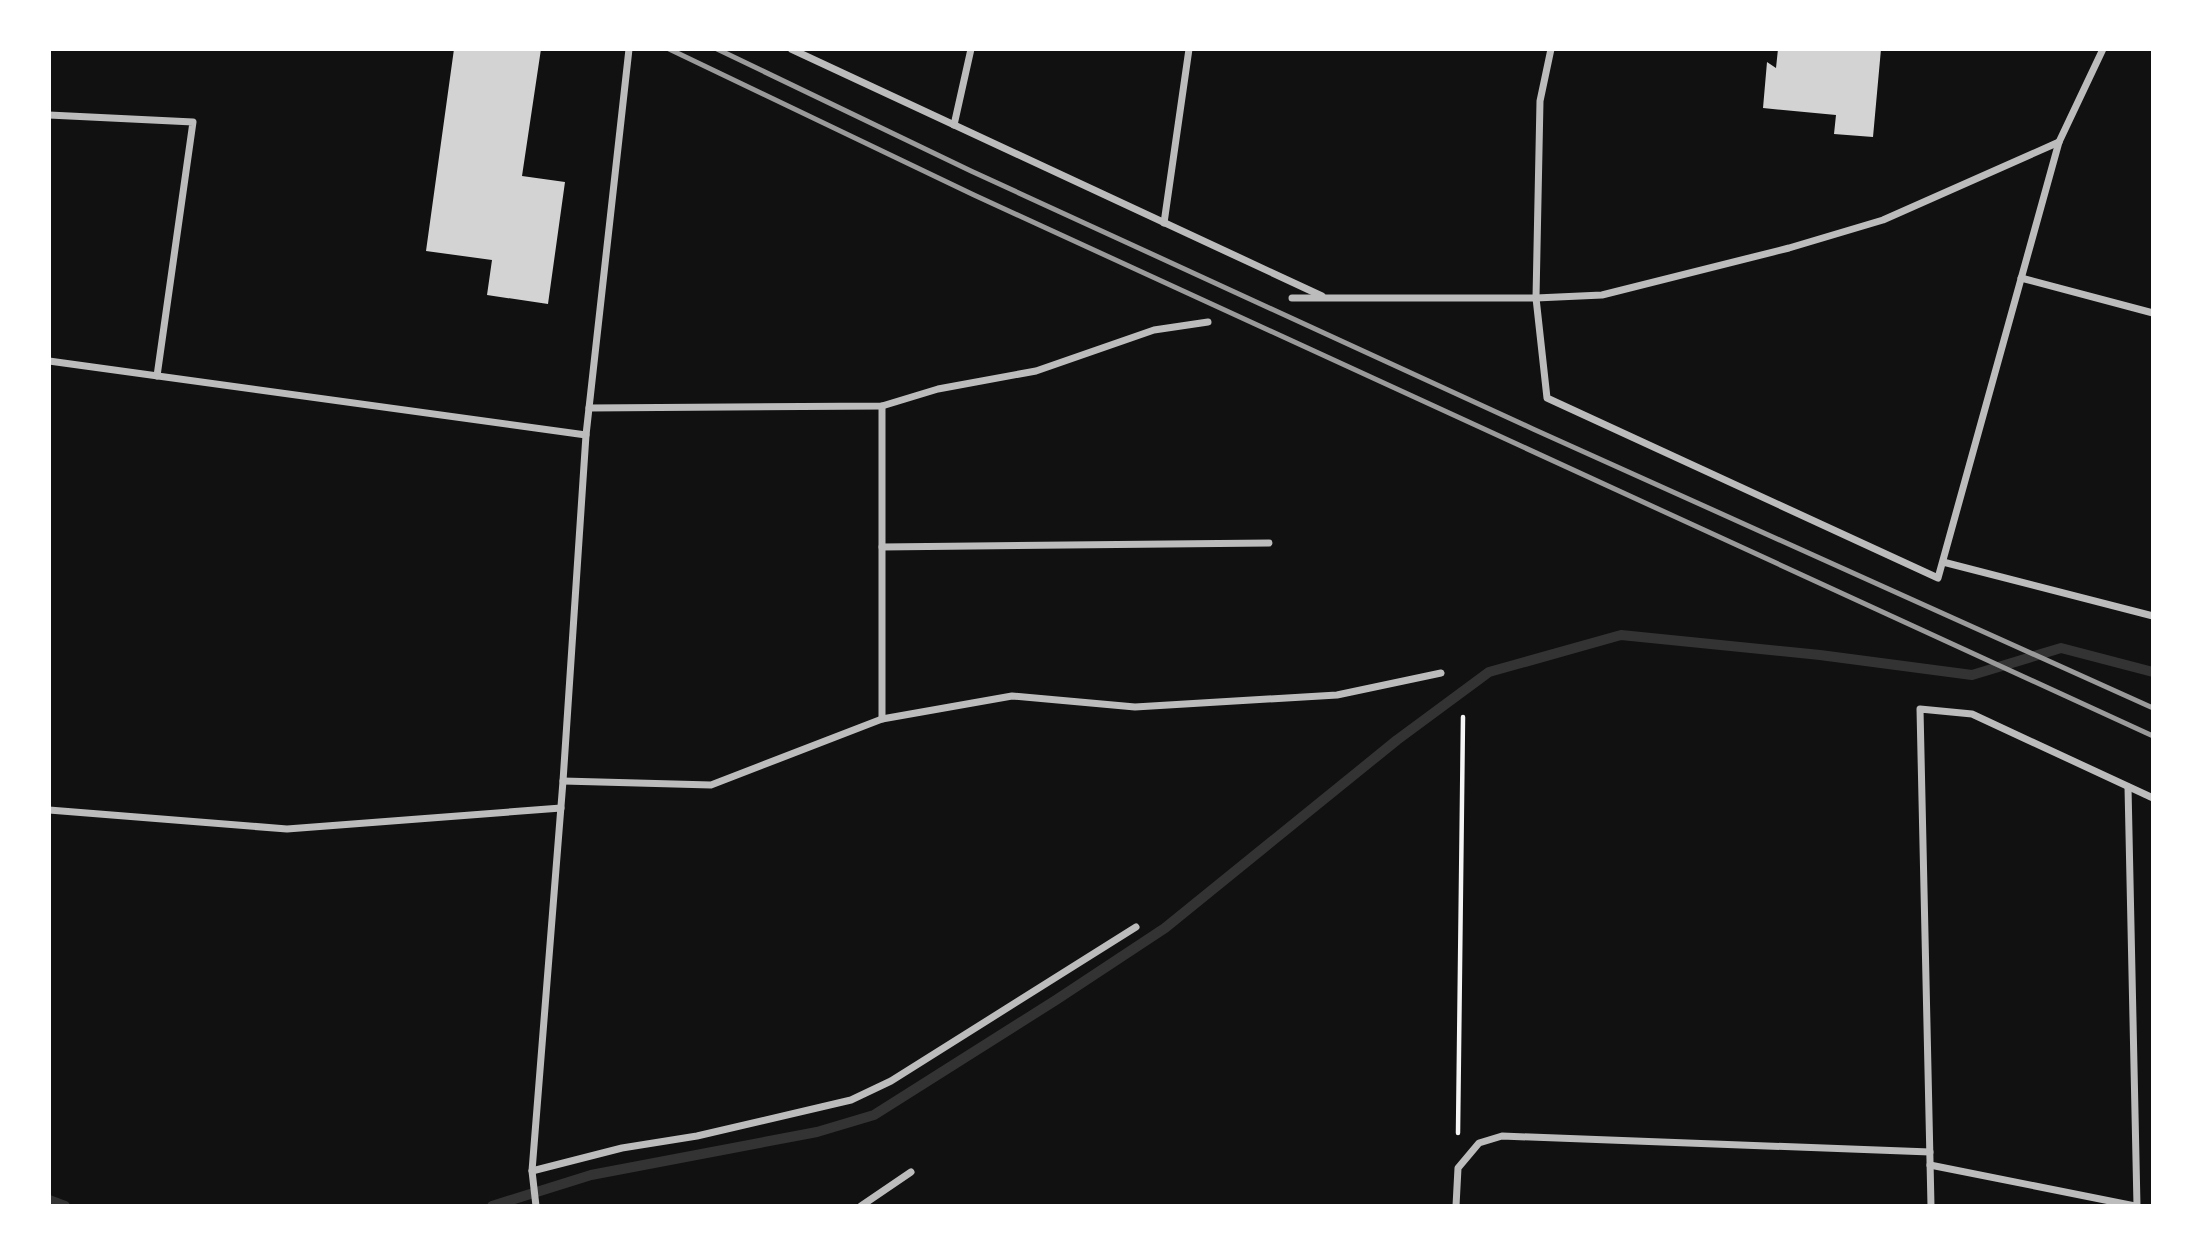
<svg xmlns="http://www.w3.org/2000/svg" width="2202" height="1255" font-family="Overpass,sans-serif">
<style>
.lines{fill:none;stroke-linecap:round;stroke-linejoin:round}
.stream{stroke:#333;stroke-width:10}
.building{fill:#d3d3d3}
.path{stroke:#f5f5f5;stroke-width:4.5}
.minor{stroke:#bcbcbc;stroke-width:7}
.rail{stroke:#9a9a9a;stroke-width:5}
</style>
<rect width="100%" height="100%" fill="#111"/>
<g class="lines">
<!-- stream -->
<g class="stream">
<polyline points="49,1200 65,1206"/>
<polyline points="492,1206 591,1175 817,1132 874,1115 1056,1000 1165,928 1397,740 1489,672 1621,635 1820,655 1972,675 2061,648 2153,672"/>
</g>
</g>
<!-- building -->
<g class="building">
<polygon points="454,49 541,49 522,176 565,182 548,304 487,295 492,260 426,251"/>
<polygon points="1778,49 1881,49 1873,137 1834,134 1836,115 1763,108 1767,62 1776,68"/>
</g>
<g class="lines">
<!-- path -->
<polyline class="path" points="1458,1133 1463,717"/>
<!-- minor -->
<g class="minor">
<polyline points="791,49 1322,296"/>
<polyline points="1551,49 1540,101 1536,298 1547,398 1938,578 2059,142 2103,49"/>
<polyline points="49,115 193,122 157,376"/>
<polyline points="954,125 971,49"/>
<polyline points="1164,223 1189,49"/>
<polyline points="2021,278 2153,313"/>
<polyline points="1292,298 1536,298 1602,295 1789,248 1883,220 2059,142"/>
<polyline points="49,361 586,435"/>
<polyline points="589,408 882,406 938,389 1036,371 1154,330 1208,322"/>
<polyline points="882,547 1269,543"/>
<polyline points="1943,562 2153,616"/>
<polyline points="882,719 882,406"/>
<polyline points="563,781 711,785 882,719 1012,696 1135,707 1337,695 1441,673"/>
<polyline points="2128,787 2137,1206"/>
<polyline points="49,810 287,829 561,808"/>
<polyline points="1930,1165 2135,1206"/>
<polyline points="532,1171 622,1148 697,1136 851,1100 891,1081 1136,927"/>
<polyline points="536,1206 532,1171 563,781 586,435 629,49"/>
<polyline points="861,1206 911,1172"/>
<polyline points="1456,1206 1458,1168 1479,1143 1502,1136 1930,1152"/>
<polyline points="1931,1206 1920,709 1972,714 2153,798"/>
</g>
<!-- rail -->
<g class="rail">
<polyline points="669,49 974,195 2153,736"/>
<polyline points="717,49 971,171 1533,429 2153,708"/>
</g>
</g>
<!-- border -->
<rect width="2202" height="1255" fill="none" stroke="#ffffff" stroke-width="102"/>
</svg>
